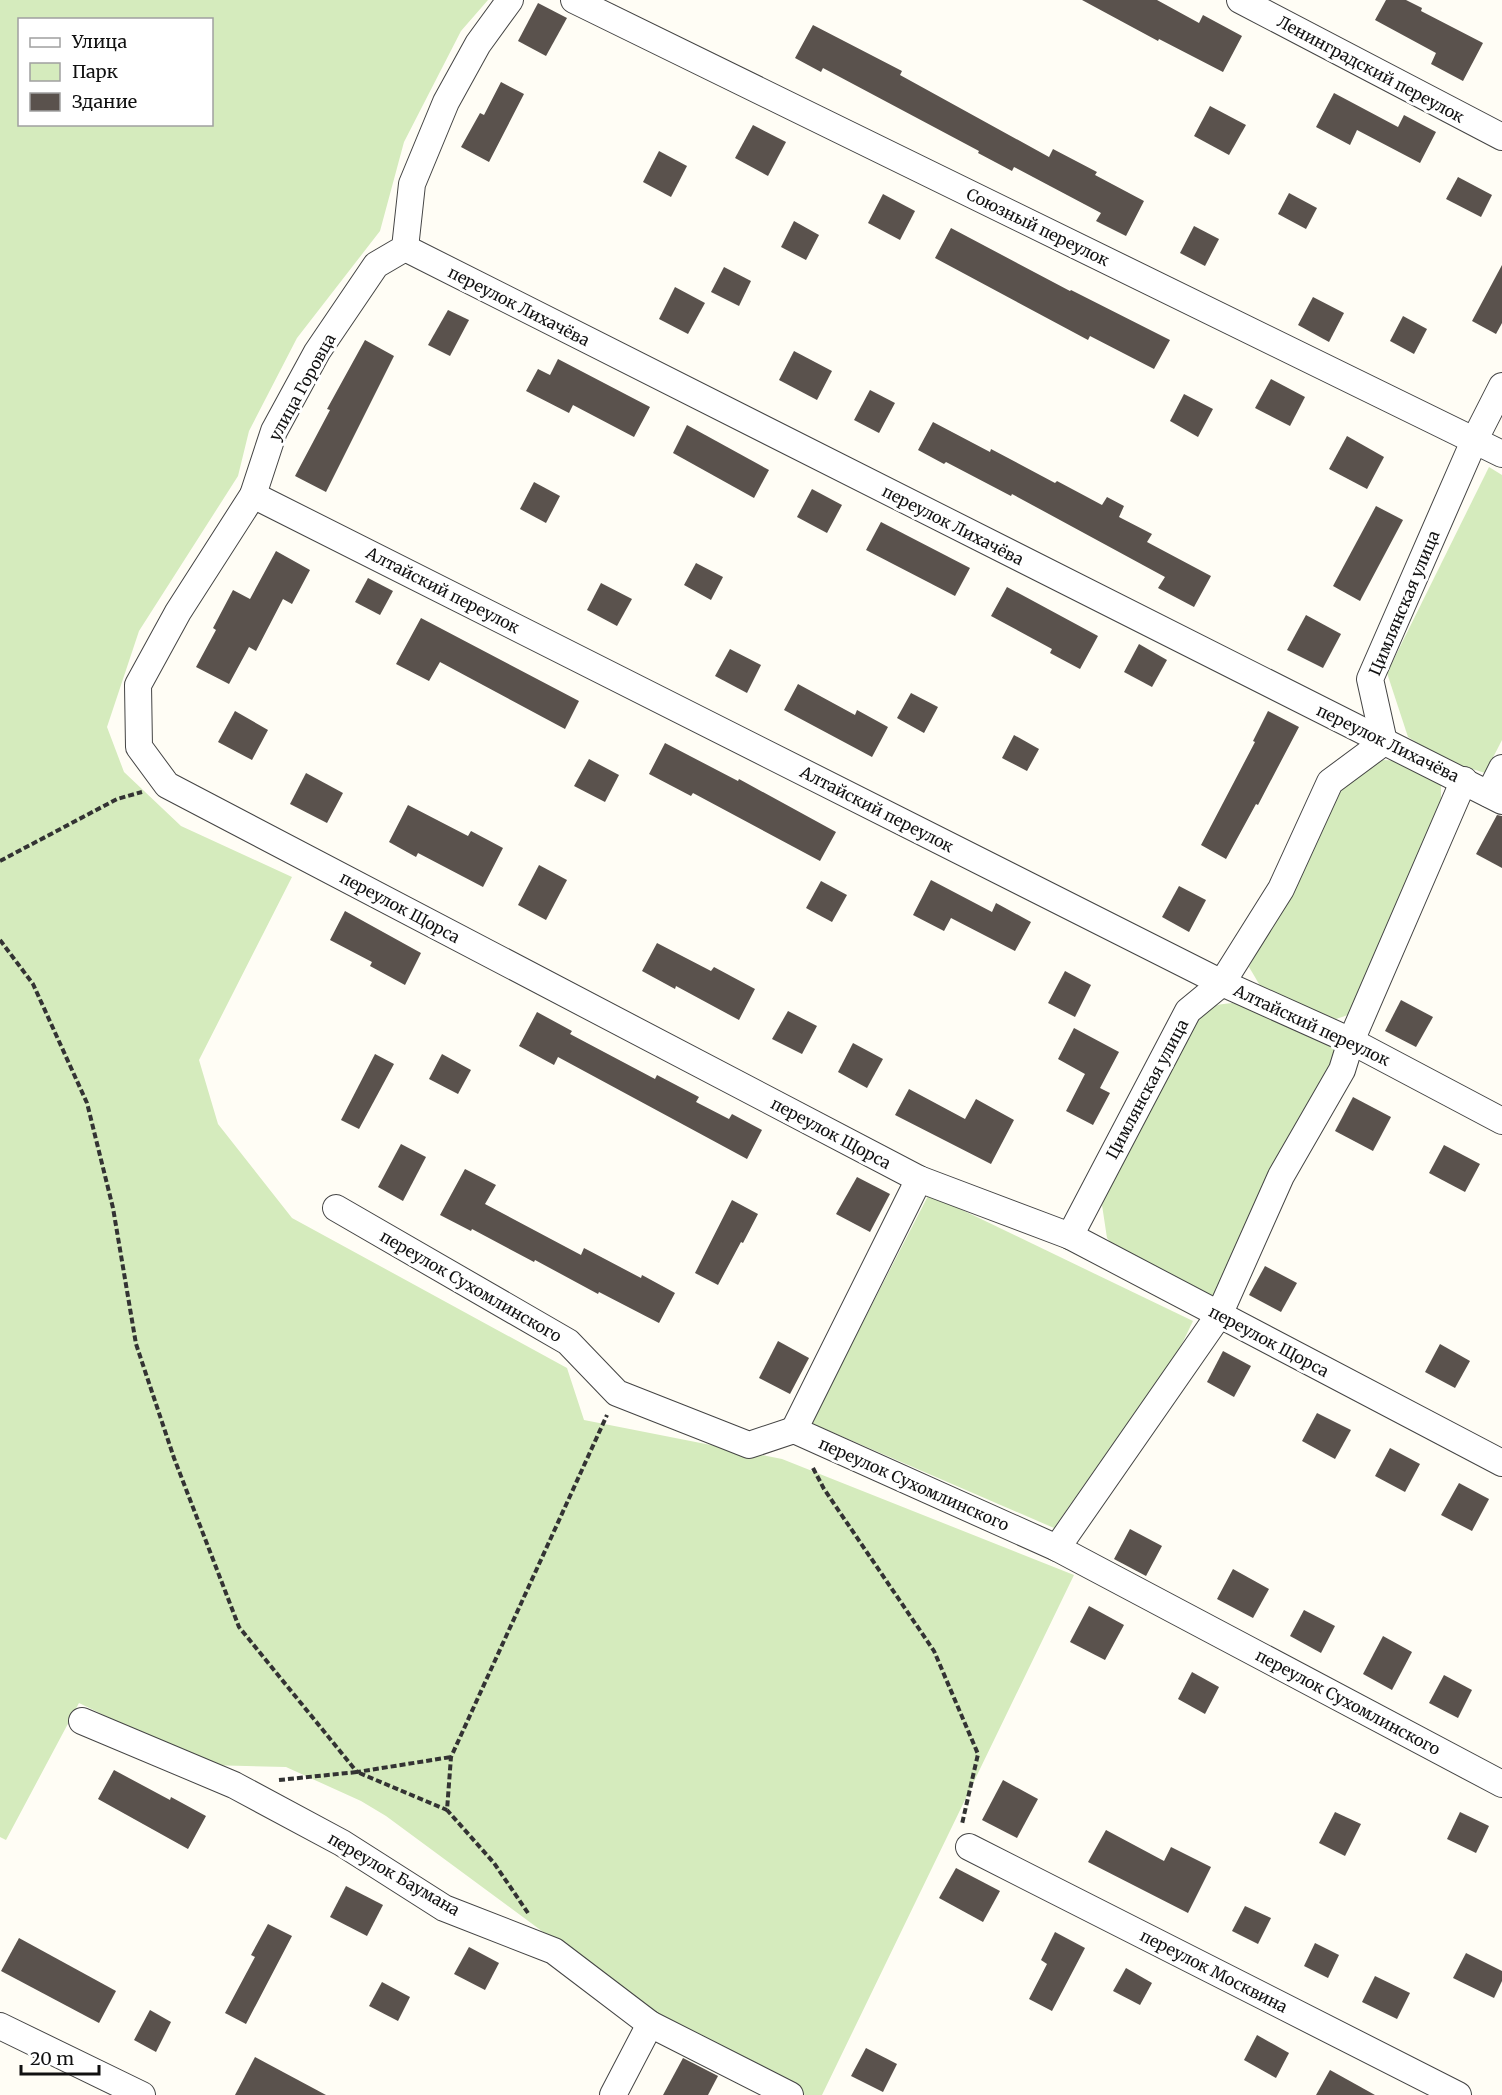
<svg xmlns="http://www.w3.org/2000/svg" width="1502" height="2095" font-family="Merriweather,serif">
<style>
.green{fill:#d5ebbd;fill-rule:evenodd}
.building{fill:#5a524d}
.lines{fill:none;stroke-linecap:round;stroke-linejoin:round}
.minor-casing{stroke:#444;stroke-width:28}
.path{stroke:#333;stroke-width:4;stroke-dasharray:6 3;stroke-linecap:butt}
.minor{stroke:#fff;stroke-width:26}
.labels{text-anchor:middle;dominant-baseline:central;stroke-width:6;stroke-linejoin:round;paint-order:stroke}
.street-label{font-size:16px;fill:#111;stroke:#fff}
</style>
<rect width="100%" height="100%" fill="#fffdf5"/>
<!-- green -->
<g class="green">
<path d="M0 0H488L461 31 404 142 380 231 297 338 249 431 238 476 139 631 107 727 124 772 181 826 292 877 199 1060 218 1124 292 1218 567 1368 584 1420 782 1459 1074 1575 822 2095H805L646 2008 386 1816 361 1801 286 1767 207 1765 79 1703 6 1840 0 1837ZM20 20H212V124H20Z"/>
<polygon points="1489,467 1502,475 1502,740 1485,773 1444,760 1408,737 1387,673"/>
<polygon points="1382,760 1405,761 1441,780 1441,813 1351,1014 1336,1019 1262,989 1249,967 1336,793 1362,772"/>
<path d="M1232 1003 1246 1006 1338 1049 1220 1300 1206 1298 1121 1255 1107 1238 1102 1205 1184 1034C1200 1013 1205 1005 1232 1003Z"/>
<polygon points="929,1194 1193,1321 1180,1348 1054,1528 811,1423"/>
</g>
<!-- building -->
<g class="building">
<polygon points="1082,0 1157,0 1199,23 1203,15 1242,36 1223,72 1159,39 1158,41"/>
<polygon points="1386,0 1406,0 1422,8 1421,11 1483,43 1463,81 1431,64 1436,53 1375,20"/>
<polygon points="538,3 567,18 546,56 518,41"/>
<polygon points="813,25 902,71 900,75 1049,157 1053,149 1097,172 1095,175 1144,201 1126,236 1096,221 1101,213 1014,167 1012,171 978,153 979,151 823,68 821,72 795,58"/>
<polygon points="501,82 524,94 489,162 461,147 480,113 484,115"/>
<polygon points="1334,93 1398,127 1404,115 1436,132 1420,163 1357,130 1350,145 1316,127"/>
<polygon points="1210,106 1246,125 1229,155 1194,136"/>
<polygon points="753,125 786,142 768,176 735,158"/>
<polygon points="659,151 687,166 671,197 643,182"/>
<polygon points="1458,177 1492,195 1481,217 1446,199"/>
<polygon points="1289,193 1317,208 1306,229 1278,214"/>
<polygon points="883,194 915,211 900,240 868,223"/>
<polygon points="794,221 819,235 806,260 781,247"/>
<polygon points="1194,226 1219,239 1205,266 1180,253"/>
<polygon points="951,228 1070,291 1071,290 1170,340 1154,369 1090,336 1088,340 935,258"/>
<polygon points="1502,265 1502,323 1496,334 1472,321"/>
<polygon points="724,267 751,281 739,306 711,292"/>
<polygon points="675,287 705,303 688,334 659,319"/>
<polygon points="1313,297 1344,313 1329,342 1298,325"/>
<polygon points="448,310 469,320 450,356 428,345"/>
<polygon points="1403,316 1427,329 1414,354 1390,341"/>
<polygon points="365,340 394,356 326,492 295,476 330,410 327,409"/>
<polygon points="794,351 832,371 817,400 779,380"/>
<polygon points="558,359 650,407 634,437 573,405 569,413 526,391 538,369 550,375"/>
<polygon points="1271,379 1305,397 1290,426 1255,408"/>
<polygon points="870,390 895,403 879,433 854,420"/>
<polygon points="1184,394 1213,409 1198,437 1170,421"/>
<polygon points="933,422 990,452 991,449 1055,483 1057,481 1102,505 1107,497 1124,506 1119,517 1152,534 1147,542 1211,576 1194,607 1158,588 1165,577 1012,494 1011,496 946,462 944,464 918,450"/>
<polygon points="687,425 769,470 754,498 673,453"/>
<polygon points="1347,436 1384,457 1367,489 1329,469"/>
<polygon points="534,482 560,496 546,523 520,509"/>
<polygon points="812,489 842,505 827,533 797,517"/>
<polygon points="1376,506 1403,520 1360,601 1333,586"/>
<polygon points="881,522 970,568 955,596 866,550"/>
<polygon points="276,551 310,570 292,604 283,599 256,651 249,647 229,684 196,667 216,630 213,628 233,590 250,599"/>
<polygon points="696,563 723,577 711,600 684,585"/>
<polygon points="368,578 393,591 380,615 355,602"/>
<polygon points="601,583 632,599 617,626 587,610"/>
<polygon points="1007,587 1098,636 1080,669 1050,653 1052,649 991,616"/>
<polygon points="1306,615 1341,634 1323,668 1287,650"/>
<polygon points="421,618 579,701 565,729 440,662 429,681 396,664"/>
<polygon points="1139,644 1167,660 1152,687 1124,672"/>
<polygon points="730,649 761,665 747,693 715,676"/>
<polygon points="798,684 855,715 857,710 888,727 872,757 784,710"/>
<polygon points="911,693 938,707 924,733 897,718"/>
<polygon points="235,711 268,730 252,760 218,742"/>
<polygon points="1268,711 1299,727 1258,805 1256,804 1226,859 1201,845 1255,742 1253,741"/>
<polygon points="1014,735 1039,749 1027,771 1002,758"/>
<polygon points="665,743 738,781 739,779 836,832 820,861 693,793 691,796 649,774"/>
<polygon points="589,759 619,775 605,802 574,786"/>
<polygon points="306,773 343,793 327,823 290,804"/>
<polygon points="408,805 468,836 471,831 503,848 483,887 418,853 416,857 389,842"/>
<polygon points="1497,815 1502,816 1502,868 1476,854"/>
<polygon points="539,865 567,880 546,920 518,905"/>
<polygon points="931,880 992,912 996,903 1031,922 1015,951 951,918 944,931 913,915"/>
<polygon points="821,881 847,895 832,922 806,908"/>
<polygon points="1179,886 1206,900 1189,932 1162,917"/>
<polygon points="345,911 421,953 405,985 370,966 372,962 330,940"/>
<polygon points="657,943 711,971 714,967 755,989 739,1020 676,986 675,989 642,971"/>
<polygon points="1065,971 1091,985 1075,1017 1048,1003"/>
<polygon points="1401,1000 1433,1017 1416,1047 1385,1031"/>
<polygon points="788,1011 817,1026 802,1054 772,1039"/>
<polygon points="537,1012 572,1031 570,1034 655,1079 657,1075 699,1097 696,1102 729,1119 732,1114 762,1130 747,1159 558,1057 554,1065 519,1046"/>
<polygon points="1074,1028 1119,1052 1100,1088 1110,1093 1093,1125 1066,1111 1085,1074 1058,1059"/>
<polygon points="853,1043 883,1059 867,1088 838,1072"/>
<polygon points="375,1054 394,1064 359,1129 341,1120"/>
<polygon points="442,1054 471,1070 458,1094 429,1079"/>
<polygon points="909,1089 965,1119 976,1099 1014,1120 991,1164 895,1115"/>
<polygon points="1353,1097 1391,1117 1373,1151 1335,1131"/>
<polygon points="401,1144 426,1157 403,1201 378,1187"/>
<polygon points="1444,1145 1480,1164 1465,1192 1429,1173"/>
<polygon points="465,1169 496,1185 485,1204 581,1255 584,1248 641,1278 642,1275 675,1293 659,1323 599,1292 598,1294 535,1260 534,1262 472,1229 471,1231 440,1215"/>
<polygon points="857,1177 890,1194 870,1232 836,1214"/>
<polygon points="732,1200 758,1214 743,1243 741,1242 718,1285 695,1273"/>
<polygon points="1265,1266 1297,1283 1281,1312 1249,1295"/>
<polygon points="778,1341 809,1358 790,1394 759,1378"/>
<polygon points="1440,1344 1470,1361 1455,1388 1425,1372"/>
<polygon points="1223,1351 1251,1366 1234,1397 1207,1382"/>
<polygon points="1317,1413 1351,1430 1335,1459 1302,1441"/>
<polygon points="1390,1448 1420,1464 1405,1492 1375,1476"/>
<polygon points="1459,1483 1489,1499 1472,1531 1441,1515"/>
<polygon points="1130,1529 1162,1546 1146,1576 1114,1559"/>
<polygon points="1233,1569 1269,1589 1253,1618 1217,1599"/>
<polygon points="1089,1606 1124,1625 1105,1660 1070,1642"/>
<polygon points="1304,1610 1335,1626 1321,1653 1290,1636"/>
<polygon points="1383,1636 1412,1652 1392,1690 1363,1674"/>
<polygon points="1192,1672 1219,1687 1205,1714 1178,1699"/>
<polygon points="1444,1675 1472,1690 1458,1718 1429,1703"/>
<polygon points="114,1770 170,1800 171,1797 206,1816 188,1849 98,1799"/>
<polygon points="1003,1780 1038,1799 1017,1838 982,1820"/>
<polygon points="1335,1812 1361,1824 1345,1856 1319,1843"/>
<polygon points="1460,1812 1489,1826 1476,1853 1447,1839"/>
<polygon points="1106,1830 1164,1861 1171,1847 1211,1867 1188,1913 1088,1862"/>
<polygon points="956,1868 1000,1891 983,1922 939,1898"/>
<polygon points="346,1886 383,1905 367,1936 330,1917"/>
<polygon points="1245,1906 1271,1918 1258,1944 1232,1931"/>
<polygon points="268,1924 292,1936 246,2024 225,2013 255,1957 251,1955"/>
<polygon points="1055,1932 1085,1948 1052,2011 1029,1999 1047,1964 1041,1960"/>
<polygon points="19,1938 116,1991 99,2023 1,1971"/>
<polygon points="1315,1943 1339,1955 1328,1978 1304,1966"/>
<polygon points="469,1947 499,1963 485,1990 454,1974"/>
<polygon points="1466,1953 1502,1971 1502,1981 1494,1998 1453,1978"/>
<polygon points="1126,1968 1152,1983 1140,2005 1113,1991"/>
<polygon points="1375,1976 1410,1993 1397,2019 1362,2002"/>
<polygon points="382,1982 410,1997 398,2021 369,2006"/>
<polygon points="150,2010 171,2022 156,2052 134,2040"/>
<polygon points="1257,2035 1289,2053 1276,2078 1244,2060"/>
<polygon points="866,2048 897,2064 883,2092 851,2076"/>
<polygon points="255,2057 326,2095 235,2095"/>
<polygon points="683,2058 718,2076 708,2095 663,2095"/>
<polygon points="1330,2070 1375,2095 1316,2095"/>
</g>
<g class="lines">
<defs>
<g id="minor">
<polyline points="510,0 478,44 446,102 412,184 405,248 376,265 317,352 274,431 253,495 178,612 138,685 139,747 167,785 919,1179 1070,1236 1502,1463"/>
<polyline points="574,0 1502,454"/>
<polyline points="1240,0 1502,137"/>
<polyline points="405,248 1502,801"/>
<polyline points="253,495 1222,983 1351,1041 1502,1121"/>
<polyline points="1489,794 1502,768"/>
<polyline points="336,1208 568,1342 617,1393 749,1445 794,1430 1057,1548 1502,1784"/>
<polyline points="1070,1236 1188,1011 1222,983 1281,889 1330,782 1384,742 1370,679 1474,441 1502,386"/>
<polyline points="794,1430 919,1179"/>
<polyline points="1057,1548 1219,1315 1281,1176 1342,1070 1351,1041 1464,780"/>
<polyline points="82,1721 234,1785 342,1843 444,1908 554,1951 650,2024 790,2095"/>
<polyline points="969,1847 1458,2095"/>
<polyline points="0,2026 142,2095"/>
<polyline points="613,2095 650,2024"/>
</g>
</defs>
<!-- minor casing -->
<use href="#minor" class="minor-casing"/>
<!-- path -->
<g class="path">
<polyline points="0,861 117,799 142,792"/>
<polyline points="0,940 33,984 87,1103 113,1208 136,1344 174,1458 239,1627 357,1772 451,1757"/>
<polyline points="813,1468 824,1489 934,1651 978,1754 962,1824"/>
<polyline points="279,1780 357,1772 447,1810"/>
<polyline points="528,1913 494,1863 447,1810 451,1757 607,1415"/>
</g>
<!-- minor -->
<use href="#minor" class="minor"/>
</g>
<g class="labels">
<!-- street labels -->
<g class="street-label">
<text transform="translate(1371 69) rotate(28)">Ленинградский переулок</text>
<text transform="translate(1038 227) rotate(26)">Союзный переулок</text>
<text transform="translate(519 306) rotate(27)">переулок Лихачёва</text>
<text transform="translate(302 387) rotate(-61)">улица Горовца</text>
<text transform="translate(953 525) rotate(27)">переулок Лихачёва</text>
<text transform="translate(443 590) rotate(27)">Алтайский переулок</text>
<text transform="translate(1404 603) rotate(-67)">Цимлянская улица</text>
<text transform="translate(1388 743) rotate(26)">переулок Лихачёва</text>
<text transform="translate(877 809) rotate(27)">Алтайский переулок</text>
<text transform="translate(400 907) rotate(28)">переулок Щорса</text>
<text transform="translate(1312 1025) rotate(25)">Алтайский переулок</text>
<text transform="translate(1147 1089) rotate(-62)">Цимлянская улица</text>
<text transform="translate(831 1133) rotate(28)">переулок Щорса</text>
<text transform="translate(471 1286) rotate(30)">переулок Сухомлинского</text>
<text transform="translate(1269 1341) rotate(28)">переулок Щорса</text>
<text transform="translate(914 1484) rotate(24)">переулок Сухомлинского</text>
<text transform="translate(1348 1702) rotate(28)">переулок Сухомлинского</text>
<text transform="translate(394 1874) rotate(30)">переулок Баумана</text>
<text transform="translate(1214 1971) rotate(27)">переулок Москвина</text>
</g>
</g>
<!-- legend -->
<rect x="18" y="18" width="195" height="108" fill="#ffffff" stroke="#a0a0a0" stroke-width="1.5"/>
<rect x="30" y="38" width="30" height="9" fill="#ffffff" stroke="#a0a0a0" stroke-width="1.5"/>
<text x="72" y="48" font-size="18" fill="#111111">Улица</text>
<rect x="30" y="63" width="30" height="18" fill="#d5ebbd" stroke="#a0a0a0" stroke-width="1.5"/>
<text x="72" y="78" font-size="18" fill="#111111">Парк</text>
<rect x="30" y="93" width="30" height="18" fill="#5a524d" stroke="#a0a0a0" stroke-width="1.5"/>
<text x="72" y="108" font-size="18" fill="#111111">Здание</text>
<!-- scale -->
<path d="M21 2065v9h78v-9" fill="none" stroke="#111111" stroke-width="3"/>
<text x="30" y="2065" font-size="18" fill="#111111" stroke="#ffffff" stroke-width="4.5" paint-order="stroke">20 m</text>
</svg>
